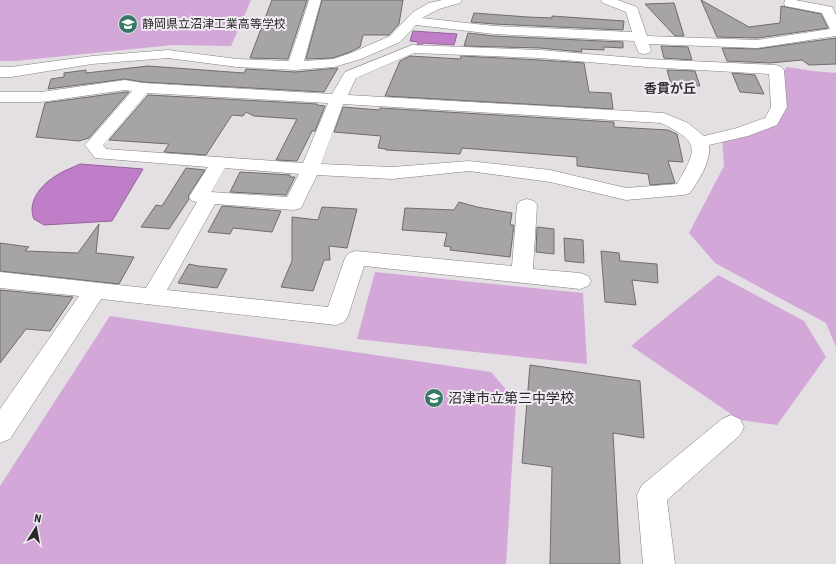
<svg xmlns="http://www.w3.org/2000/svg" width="836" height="564" font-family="'Roboto Condensed','Noto Sans JP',sans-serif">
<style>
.green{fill:#d3a8d8}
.water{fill:#c17ec8;stroke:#946499}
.building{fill:#a7a4a7;stroke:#6f6b6f}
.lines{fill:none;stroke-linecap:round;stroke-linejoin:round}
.minor-casing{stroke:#837f83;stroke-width:1}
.minor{fill:#fff;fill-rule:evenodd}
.labels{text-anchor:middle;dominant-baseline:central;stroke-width:4;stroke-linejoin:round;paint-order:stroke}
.far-poi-label{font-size:12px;fill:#2a282a;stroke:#f0ecf1;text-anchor:start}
.far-quarter-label{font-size:13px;font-weight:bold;fill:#333134;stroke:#f0ecf1}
.poi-label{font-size:14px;fill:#2a282a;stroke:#f0ecf1;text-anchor:start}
</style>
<rect width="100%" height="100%" fill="#e3dfe3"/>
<!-- green -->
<g class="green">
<polygon points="0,0 251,0 231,46 173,45 15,61 0,61"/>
<polygon points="787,67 813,71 836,73 836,347 826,323 715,263 689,233 724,166 722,136 771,121 777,80"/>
<polygon points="375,272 583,293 587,364 357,339"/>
<polygon points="718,275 804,321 826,357 777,425 740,420 631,346"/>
<polygon points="110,316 491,372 516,401 506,564 0,564 0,486"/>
</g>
<!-- water -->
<g class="water">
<polygon points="413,31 457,34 454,45 423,43 421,46 417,46 418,42 410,41"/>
<path d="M80 164 143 169 112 221 44 225 34 219C27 203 40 186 54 177 62 171 72 168 80 164Z"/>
</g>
<!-- building -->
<g class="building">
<polygon points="272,0 307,0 288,59 250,58"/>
<polygon points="322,0 403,0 399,24 389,35 363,35 360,47 350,52 333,58 306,59"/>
<polygon points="701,0 749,27 780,23 781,6 821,14 828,28 757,38 717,37"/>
<polygon points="674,3 684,36 675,36 645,4"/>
<polygon points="474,13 528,17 552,18 552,16 624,21 623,30 494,24 471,22"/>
<polygon points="468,33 494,36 623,42 623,48 604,47 604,50 581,49 582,52 540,48 464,46"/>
<polygon points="836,38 836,64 809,65 802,60 769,63 727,61 722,48 757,49"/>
<polygon points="661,46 688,47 692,60 664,58"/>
<polygon points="410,56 460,59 461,56 540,60 584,63 589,92 611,93 613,109 385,96 400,61"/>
<polygon points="148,66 244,73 246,69 295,72 338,68 324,92 143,82 125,79 48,89 51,79 64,77 64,73 86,70 86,73"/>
<polygon points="667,70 695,71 700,86 671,84"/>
<polygon points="732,73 755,75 764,94 740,92"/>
<polygon points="125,92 129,92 89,138 79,141 36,137 45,103"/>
<polygon points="148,95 317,104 317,105 325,106 315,131 312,131 297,161 276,160 297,119 254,116 246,112 243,116 232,115 206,155 164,152 169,144 109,140"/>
<polygon points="343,107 379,110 380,108 614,122 614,127 668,130 677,134 683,162 668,161 675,183 650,185 648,174 577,166 577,157 462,148 460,154 386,150 386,149 378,148 381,136 334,132"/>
<polygon points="186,168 205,170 188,196 189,199 169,229 141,227 156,205 162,206"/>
<polygon points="240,172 290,175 290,177 295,177 286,195 230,192"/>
<polygon points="459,202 477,207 512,213 510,225 514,225 510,257 450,250 451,247 444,246 447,233 402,230 405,208 454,210"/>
<polygon points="222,206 281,211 272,232 233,228 230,234 208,232"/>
<polygon points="322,207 357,209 347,248 329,246 330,260 324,260 313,291 281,287 292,261 292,217 318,220"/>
<polygon points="99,224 96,253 134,257 119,284 0,271 0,243 29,247 25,251 78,253"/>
<polygon points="537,227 554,229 554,254 536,252"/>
<polygon points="564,238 583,240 584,263 565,261"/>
<polygon points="601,251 619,253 620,261 657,264 658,283 632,280 636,305 605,302"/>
<polygon points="189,264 198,266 227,269 217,288 178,283"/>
<polygon points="0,290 73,297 50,331 26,329 0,363"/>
<polygon points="530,365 640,381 644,438 613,433 620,564 550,564 552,467 522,463"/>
</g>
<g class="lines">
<defs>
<g id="minor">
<polygon points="309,0 321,0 304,61 333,59 351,53 390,36 413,12 429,3 442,0 462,0 460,3 439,9 422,18 494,26 632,32 626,12 603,3 601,0 618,0 637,7 647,36 757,40 830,29 822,13 785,6 784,3 785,0 795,0 832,7 836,15 836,36 757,48 649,44 651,50 649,53 644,54 639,53 634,41 494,34 416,25 400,42 361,59 334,67 295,70 237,67 168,58 92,64 11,77 0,77 0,67 11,67 92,56 168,50 237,59 289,61"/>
<path d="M412 45 540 50 647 59 776 65 781 67 784 70 787 107 777 125 748 136 709 145C711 162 699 180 690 193L683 195 626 200 550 182 469 171 392 179 317 175 301 208 294 210 215 204 167 290 328 307 345 258 349 253 356 251 512 266 517 205 520 201 527 199 534 201 537 205 533 269 580 273 588 276 591 281 588 286 580 289 364 266 348 316 344 322 336 325 101 299 10 439 0 443V409L79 296 0 288V272L146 288 197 202 192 201 189 197 208 167 95 158 85 145 132 91 125 90 41 102H0V92H41L125 80 143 83 332 94 345 72ZM414 53 540 58 647 67 769 74 771 107 765 118 737 128 704 136 688 123 664 113 348 95 356 78ZM147 93 328 103 303 163 106 149 103 145ZM343 104 661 123C700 142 698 148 677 184L626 188 550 170 469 161 392 167 321 164ZM225 168 299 174 287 197 211 192Z"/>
<polygon points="731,415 740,419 744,427 740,435 667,500 675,564 643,564 637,495 642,485 722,419"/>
</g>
</defs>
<!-- minor casing -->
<use href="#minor" class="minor-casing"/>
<!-- minor -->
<use href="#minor" class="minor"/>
</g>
<!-- icons -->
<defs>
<symbol id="school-disc" viewBox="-11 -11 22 22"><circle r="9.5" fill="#387866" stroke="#f0ecf1"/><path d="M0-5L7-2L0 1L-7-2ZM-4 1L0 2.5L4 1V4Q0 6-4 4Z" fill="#fff"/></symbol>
</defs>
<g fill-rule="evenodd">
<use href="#school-disc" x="117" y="13" width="22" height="22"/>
<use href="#school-disc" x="423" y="387" width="22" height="22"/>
</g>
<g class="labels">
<!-- far-poi labels -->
<g class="far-poi-label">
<text x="142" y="24">静岡県立沼津工業高等学校</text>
</g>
<!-- far-quarter labels -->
<g class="far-quarter-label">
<text x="670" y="88">香貫が丘</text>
</g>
<!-- poi labels -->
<g class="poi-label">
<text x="448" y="398">沼津市立第三中学校</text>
</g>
</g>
<!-- north arrow -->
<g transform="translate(36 528) rotate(11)" stroke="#f0ecf1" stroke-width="3" paint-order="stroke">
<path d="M0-3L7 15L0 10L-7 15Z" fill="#2a282a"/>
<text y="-6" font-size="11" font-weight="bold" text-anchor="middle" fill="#2a282a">N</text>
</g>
</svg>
